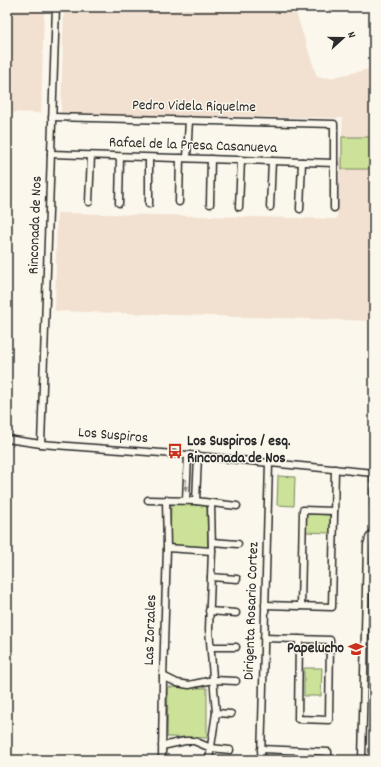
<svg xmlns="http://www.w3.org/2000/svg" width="381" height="767" font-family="Dekko,sans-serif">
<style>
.built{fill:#f2e0d0}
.green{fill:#cbe298;stroke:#7b8662}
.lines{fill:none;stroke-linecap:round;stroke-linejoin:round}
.street-casing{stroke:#2b2b2b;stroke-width:9}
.street{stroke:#fbf7ec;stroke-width:6}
.oneway{fill:#93918c}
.labels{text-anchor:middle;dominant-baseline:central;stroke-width:3;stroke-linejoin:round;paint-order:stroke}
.street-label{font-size:15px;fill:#2b2b2b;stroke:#fbf7ec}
.poi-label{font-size:15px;font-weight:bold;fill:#2b2b2b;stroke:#fbf7ec;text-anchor:start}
</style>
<rect width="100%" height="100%" fill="#fbf7ec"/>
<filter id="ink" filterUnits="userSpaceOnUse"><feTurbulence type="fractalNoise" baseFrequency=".025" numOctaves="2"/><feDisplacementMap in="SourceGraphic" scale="8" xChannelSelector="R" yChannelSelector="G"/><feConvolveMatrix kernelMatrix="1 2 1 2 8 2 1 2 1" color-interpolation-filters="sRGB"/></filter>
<g filter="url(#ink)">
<!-- built -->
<g class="built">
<polygon points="7,7 49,7 49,11 44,11 41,113 7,112"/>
<polygon points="64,7 294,7 317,77 330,78 374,68 374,321 55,311 57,213 337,219 343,118 61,114"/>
</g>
<!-- green -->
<g class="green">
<rect x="342" y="137" width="32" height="32"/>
<polygon points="278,476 295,477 294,506 277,505"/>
<polygon points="176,503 202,504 207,507 208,547 170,545 171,506 172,504"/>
<polygon points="307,514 330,515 330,533 306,532"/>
<polygon points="304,668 322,668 321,696 304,696"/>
<polygon points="168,687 207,688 207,738 167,737"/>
</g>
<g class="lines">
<defs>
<g id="street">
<polyline points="52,117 334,124 334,208"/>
<polyline points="51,154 334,163"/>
<polyline points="149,158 149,204"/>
<polyline points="187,158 189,120"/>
<polyline points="89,202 91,156"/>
<polyline points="179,202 180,158"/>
<polyline points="119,203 120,157"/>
<polyline points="210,204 211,159"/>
<polyline points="239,207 241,160"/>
<polyline points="270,207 272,161"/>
<polyline points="300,209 302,162"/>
<polyline points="7,439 41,444 188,455 374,473"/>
<polyline points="41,444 56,7"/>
<polyline points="374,473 374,506"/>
<polyline points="148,500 196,501 237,506"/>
<polyline points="186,500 188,455"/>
<polyline points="196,501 198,456"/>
<polyline points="212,542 238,544"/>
<polyline points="167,548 212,551"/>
<polyline points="211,577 237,579"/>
<polyline points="265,605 332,607 335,469"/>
<polyline points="301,606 303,510 334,511"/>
<polyline points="209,611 236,613"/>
<polyline points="264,638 330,640 329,720 298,719 299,639"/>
<polyline points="211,647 236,647"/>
<polyline points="163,676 177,683 189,685 213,680 236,681"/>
<polyline points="216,713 231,714"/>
<polyline points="162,746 185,741 194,741 211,748 230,750"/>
<polyline points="261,749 328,752 328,760"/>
<polyline points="162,760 163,678 167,548 166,500"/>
<polyline points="209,760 216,713 209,629 212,551 211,503"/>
<polyline points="261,760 269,463"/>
<polyline points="298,760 298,751"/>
<polyline points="362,760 367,545 369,538 374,532"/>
</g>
</defs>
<!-- street casing -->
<use href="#street" class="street-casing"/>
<!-- street -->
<use href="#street" class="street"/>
</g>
<!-- one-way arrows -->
<defs><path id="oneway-solid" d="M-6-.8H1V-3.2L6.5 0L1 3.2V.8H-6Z"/></defs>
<use class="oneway" href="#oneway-solid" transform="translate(186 485) rotate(93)"/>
</g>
<!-- icons -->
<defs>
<symbol id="bus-bare" viewBox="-9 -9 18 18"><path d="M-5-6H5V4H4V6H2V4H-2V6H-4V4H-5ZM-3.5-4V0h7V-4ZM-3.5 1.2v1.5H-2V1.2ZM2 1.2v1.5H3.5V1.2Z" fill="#c8321e" stroke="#fbf7ec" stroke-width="2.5" paint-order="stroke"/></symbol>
<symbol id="school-bare" viewBox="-9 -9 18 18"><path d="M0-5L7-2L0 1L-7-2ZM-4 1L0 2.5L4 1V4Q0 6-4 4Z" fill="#c8321e" stroke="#fbf7ec" stroke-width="2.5" paint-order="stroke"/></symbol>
</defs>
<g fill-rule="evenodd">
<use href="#bus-bare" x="164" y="440" width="22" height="22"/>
<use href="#school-bare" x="345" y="638" width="22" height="22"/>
</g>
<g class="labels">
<!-- street labels -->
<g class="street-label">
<text transform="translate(194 107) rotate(1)">Pedro Videla Riquelme</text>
<text transform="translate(193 146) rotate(2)">Rafael de la Presa Casanueva</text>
<text transform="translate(36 225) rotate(-88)">Rinconada de Nos</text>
<text transform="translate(113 436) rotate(5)">Los Suspiros</text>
<text transform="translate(252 611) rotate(-88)">Dirigenta Rosario Cortez</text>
<text transform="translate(151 630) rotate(-88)">Las Zorzales</text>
</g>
<!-- poi labels -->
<g class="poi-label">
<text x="187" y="442">Los Suspiros / esq.<tspan x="187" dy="17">Rinconada de Nos</tspan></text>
<text x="344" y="649" text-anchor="end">Papelucho</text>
</g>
</g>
<!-- margin -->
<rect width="381" height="767" fill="none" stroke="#fbf7ec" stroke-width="24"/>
<rect x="12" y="12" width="357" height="743" fill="none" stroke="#2b2b2b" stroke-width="1.5" filter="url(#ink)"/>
<!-- north arrow -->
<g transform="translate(343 38) rotate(69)" stroke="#fbf7ec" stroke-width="3" paint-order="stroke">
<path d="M0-3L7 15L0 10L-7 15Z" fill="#2b2b2b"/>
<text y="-6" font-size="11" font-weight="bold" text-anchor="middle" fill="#2b2b2b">N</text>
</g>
</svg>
